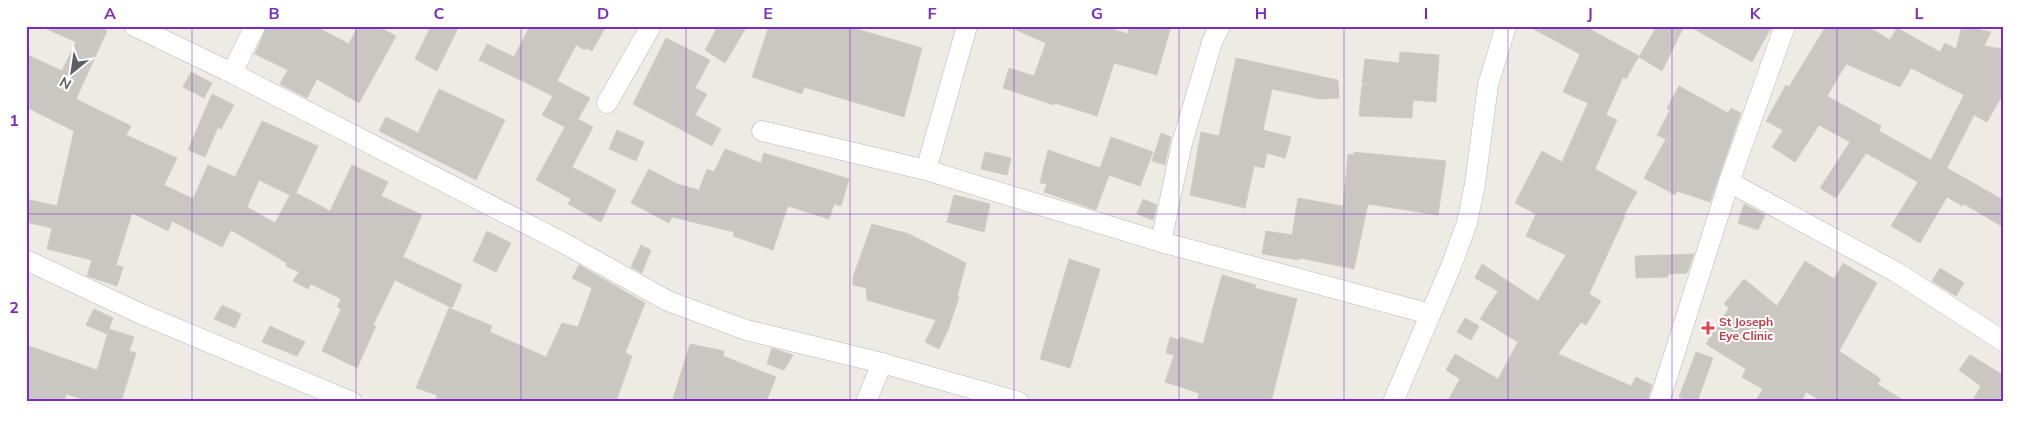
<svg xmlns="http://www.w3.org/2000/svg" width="2029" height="428" font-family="Mulish,sans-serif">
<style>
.building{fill:#cac6c2;stroke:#d2ccc3;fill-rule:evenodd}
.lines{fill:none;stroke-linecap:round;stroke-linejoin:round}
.minor-casing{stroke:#b5b7bb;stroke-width:21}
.minor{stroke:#fff;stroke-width:20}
.grid{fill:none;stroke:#7b2cbf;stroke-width:1;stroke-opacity:0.55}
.health-dot{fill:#e0444e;stroke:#fff;stroke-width:2}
.labels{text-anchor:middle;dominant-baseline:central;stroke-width:4;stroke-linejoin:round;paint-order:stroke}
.health-label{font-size:12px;font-weight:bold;fill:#be3a42;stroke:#fff;text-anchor:start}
.neatline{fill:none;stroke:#7b2cbf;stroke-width:2}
.grid-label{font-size:16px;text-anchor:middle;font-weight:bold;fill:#7b2cbf}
</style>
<rect width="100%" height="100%" fill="#eeebe4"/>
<!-- building -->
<g class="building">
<path d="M40 26H99L107 31 76 99 131 126 126 135 177 158 164 185 193 199 208 165 235 177 262 121 318 146 296 193 330 211 352 165 388 182 381 196 422 215 403 257 462 285 452 308 395 280 373 325 376 326 357 368 322 351 341 309 337 307 341 299 311 284 308 289 293 281 299 272 286 266 287 263 231 230 222 247 172 221 168 231 132 213 116 265 123 267 117 286 87 276 92 260 47 249 52 228 26 222V199L57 206 74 131 26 107V54L62 71 76 42ZM259 180 290 195 275 223 247 207Z"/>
<polygon points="267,26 315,26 349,44 358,26 377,26 396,36 359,103 317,79 307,98 280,84 288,70 255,54"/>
<polygon points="431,26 459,26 437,71 415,59"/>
<polygon points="530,26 606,26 592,51 586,48 585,50 576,45 557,81 590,98 578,119 593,127 572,167 616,190 601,222 568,204 571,199 536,180 565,127 542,115 553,96 479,60 487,44 514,57"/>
<polygon points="718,26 747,26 725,63 705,50"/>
<polygon points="769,26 846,26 922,48 904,117 804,87 802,94 752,77"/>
<polygon points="1007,26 1102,26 1128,34 1129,26 1171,26 1157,75 1114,63 1097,116 1055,103 1054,105 1003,88 1009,68 1034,76 1046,43"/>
<polygon points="1528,26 1584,26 1639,56 1626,79 1623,77 1606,115 1617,120 1595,169 1637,192 1624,215 1625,216 1589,294 1601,301 1586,325 1581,322 1558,354 1631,386 1636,377 1652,385 1647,402 1447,402 1460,379 1446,370 1455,354 1498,379 1518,342 1480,319 1498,291 1475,278 1482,264 1538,301 1566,255 1526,236 1536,214 1515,203 1542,151 1562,162 1588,103 1563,92 1580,54"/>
<polygon points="1657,26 1684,26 1662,71 1639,57"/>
<polygon points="1689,26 1772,26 1752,62"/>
<path d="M1826 26H1867L1890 40 1897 28 1940 52 1945 43 1956 49 1962 26 1991 32 1984 46 2003 49V94L1987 122 1974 115 1947 168 2003 200V227L1964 204 1962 206 1947 197 1920 243 1891 226 1918 182 1866 153 1836 198 1820 188 1850 142 1819 125 1795 162 1772 147 1783 130 1766 121 1786 85 1789 87ZM1846 64 1900 87 1911 68 1964 95 1931 160 1879 131 1881 126 1827 96Z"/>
<polygon points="666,38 710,60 695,88 707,94 695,115 721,129 712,146 633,104"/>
<polygon points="1400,52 1439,55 1436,102 1413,100 1412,118 1359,116 1362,85 1367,85 1362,83 1365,59 1399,63"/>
<polygon points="1236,58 1338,80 1339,98 1320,99 1272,89 1263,130 1291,137 1285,158 1267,153 1264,168 1254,166 1245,208 1190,195 1201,132 1219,136"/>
<polygon points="191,72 212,83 204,98 183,87"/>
<polygon points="1679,86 1728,113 1731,108 1741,113 1710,202 1677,191 1675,195 1644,178 1666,139 1657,135 1670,110 1667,108"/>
<polygon points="439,89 505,120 476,180 379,131 386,117 418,133"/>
<polygon points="212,94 234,105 221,129 218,127 205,157 188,150"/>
<polygon points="617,130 644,142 636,161 609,149"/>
<polygon points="1161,133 1171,137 1165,165 1152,161"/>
<polygon points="1111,137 1153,152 1140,186 1109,175 1096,210 1044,192 1047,184 1040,183 1048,150 1100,168"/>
<polygon points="725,149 761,163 764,153 849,179 841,206 834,204 829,219 788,206 773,250 733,236 734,232 672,217 669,223 631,203 649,169 677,184 699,190 707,169 714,172"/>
<polygon points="985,152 1011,158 1007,175 981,169"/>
<polygon points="1354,152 1446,161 1438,215 1368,204 1354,269 1300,258 1299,260 1262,254 1266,231 1292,235 1298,198 1343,206 1348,154 1354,155"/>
<polygon points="954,195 990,204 984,232 947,222"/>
<polygon points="1143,199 1157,205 1153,220 1137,214"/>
<polygon points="1744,204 1765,215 1758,230 1738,223"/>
<polygon points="872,224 909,234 966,263 957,297 959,297 948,330 939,349 925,342 936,320 867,300 866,288 853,285 853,277"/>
<polygon points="487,231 511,243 496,272 473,261"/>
<polygon points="641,245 651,250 642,273 631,267"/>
<polygon points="1694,254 1687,273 1668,274 1668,277 1636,278 1635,256"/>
<polygon points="1069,259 1100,269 1070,368 1040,359"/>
<polygon points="1805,261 1834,279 1843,263 1877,283 1839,351 1881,379 1877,384 1906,402 1823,402 1806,392 1801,402 1755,402 1763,389 1742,377 1746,369 1706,344 1729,308 1724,304 1744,279 1777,306"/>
<polygon points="579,265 645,303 625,353 632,356 616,402 444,402 436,400 437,395 416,388 449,308 492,326 490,332 546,357 562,323 578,327 592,288 572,278"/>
<polygon points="1940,268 1964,283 1956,296 1932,281"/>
<polygon points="1222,275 1256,285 1255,288 1297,299 1271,402 1197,402 1199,393 1165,382 1174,355 1166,353 1170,337 1179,340 1180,337 1203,344"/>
<polygon points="222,305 241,314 235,328 214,319"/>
<polygon points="94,309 113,318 107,334 86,325"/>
<polygon points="1465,318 1479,326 1471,340 1457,332"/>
<polygon points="270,326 305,342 297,356 262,342"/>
<polygon points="109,329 134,337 129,351 136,353 121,402 92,402 66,394 64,402 26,402 26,345 97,370"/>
<polygon points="690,344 724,351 723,356 776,377 766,402 672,402"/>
<polygon points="772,348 793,355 784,370 767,364"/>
<polygon points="1696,352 1713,358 1697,402 1691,402 1679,397"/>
<polygon points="1970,355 2003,375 2003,394 1998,402 1972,402 1981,386 1959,370"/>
</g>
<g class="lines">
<defs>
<g id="minor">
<polyline points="134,26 232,73 560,241 668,301 746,330 882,363 1019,402"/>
<polyline points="1785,26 1729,182 1896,272 2003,341"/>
<polyline points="232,73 255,26"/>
<polyline points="607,103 651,26"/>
<polyline points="762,131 926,170 1161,242 1430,314"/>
<polyline points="926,170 967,26"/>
<polyline points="1161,242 1182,143 1212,42 1220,26"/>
<polyline points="26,260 139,313 352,402"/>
<polyline points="866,402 882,363"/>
<polyline points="1393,402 1452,264 1467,223 1475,184 1488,85 1506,26"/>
<polyline points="1659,402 1729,182"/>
</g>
</defs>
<!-- minor casing -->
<use href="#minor" class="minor-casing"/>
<!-- minor -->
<use href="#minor" class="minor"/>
</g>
<!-- grid -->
<path class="grid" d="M192 26V402M356 26V402M521 26V402M686 26V402M850 26V402M1014 26V402M1179 26V402M1344 26V402M1508 26V402M1672 26V402M1837 26V402M26 214H2003"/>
<!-- markers -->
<path class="health-dot" d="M1705.5 320.5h5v5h5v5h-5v5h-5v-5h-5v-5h5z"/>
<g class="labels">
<!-- health labels -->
<g class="health-label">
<text x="1719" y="321">St Joseph<tspan x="1719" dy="14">Eye Clinic</tspan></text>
</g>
</g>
<!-- border -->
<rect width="2029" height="428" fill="none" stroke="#ffffff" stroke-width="55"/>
<!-- north arrow -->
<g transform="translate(72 72) rotate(210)" stroke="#ffffff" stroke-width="4" paint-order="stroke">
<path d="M0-4L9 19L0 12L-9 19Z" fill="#5c6064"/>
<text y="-8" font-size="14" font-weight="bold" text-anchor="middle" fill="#5c6064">N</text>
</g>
<rect x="28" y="28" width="1974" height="372" class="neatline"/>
<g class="grid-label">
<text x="110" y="19">A</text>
<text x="274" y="19">B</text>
<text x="439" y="19">C</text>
<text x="603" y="19">D</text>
<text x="768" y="19">E</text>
<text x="932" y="19">F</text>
<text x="1097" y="19">G</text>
<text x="1261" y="19">H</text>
<text x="1426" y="19">I</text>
<text x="1590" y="19">J</text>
<text x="1755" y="19">K</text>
<text x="1919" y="19">L</text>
<text x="14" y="126">1</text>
<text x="14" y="313">2</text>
</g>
</svg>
